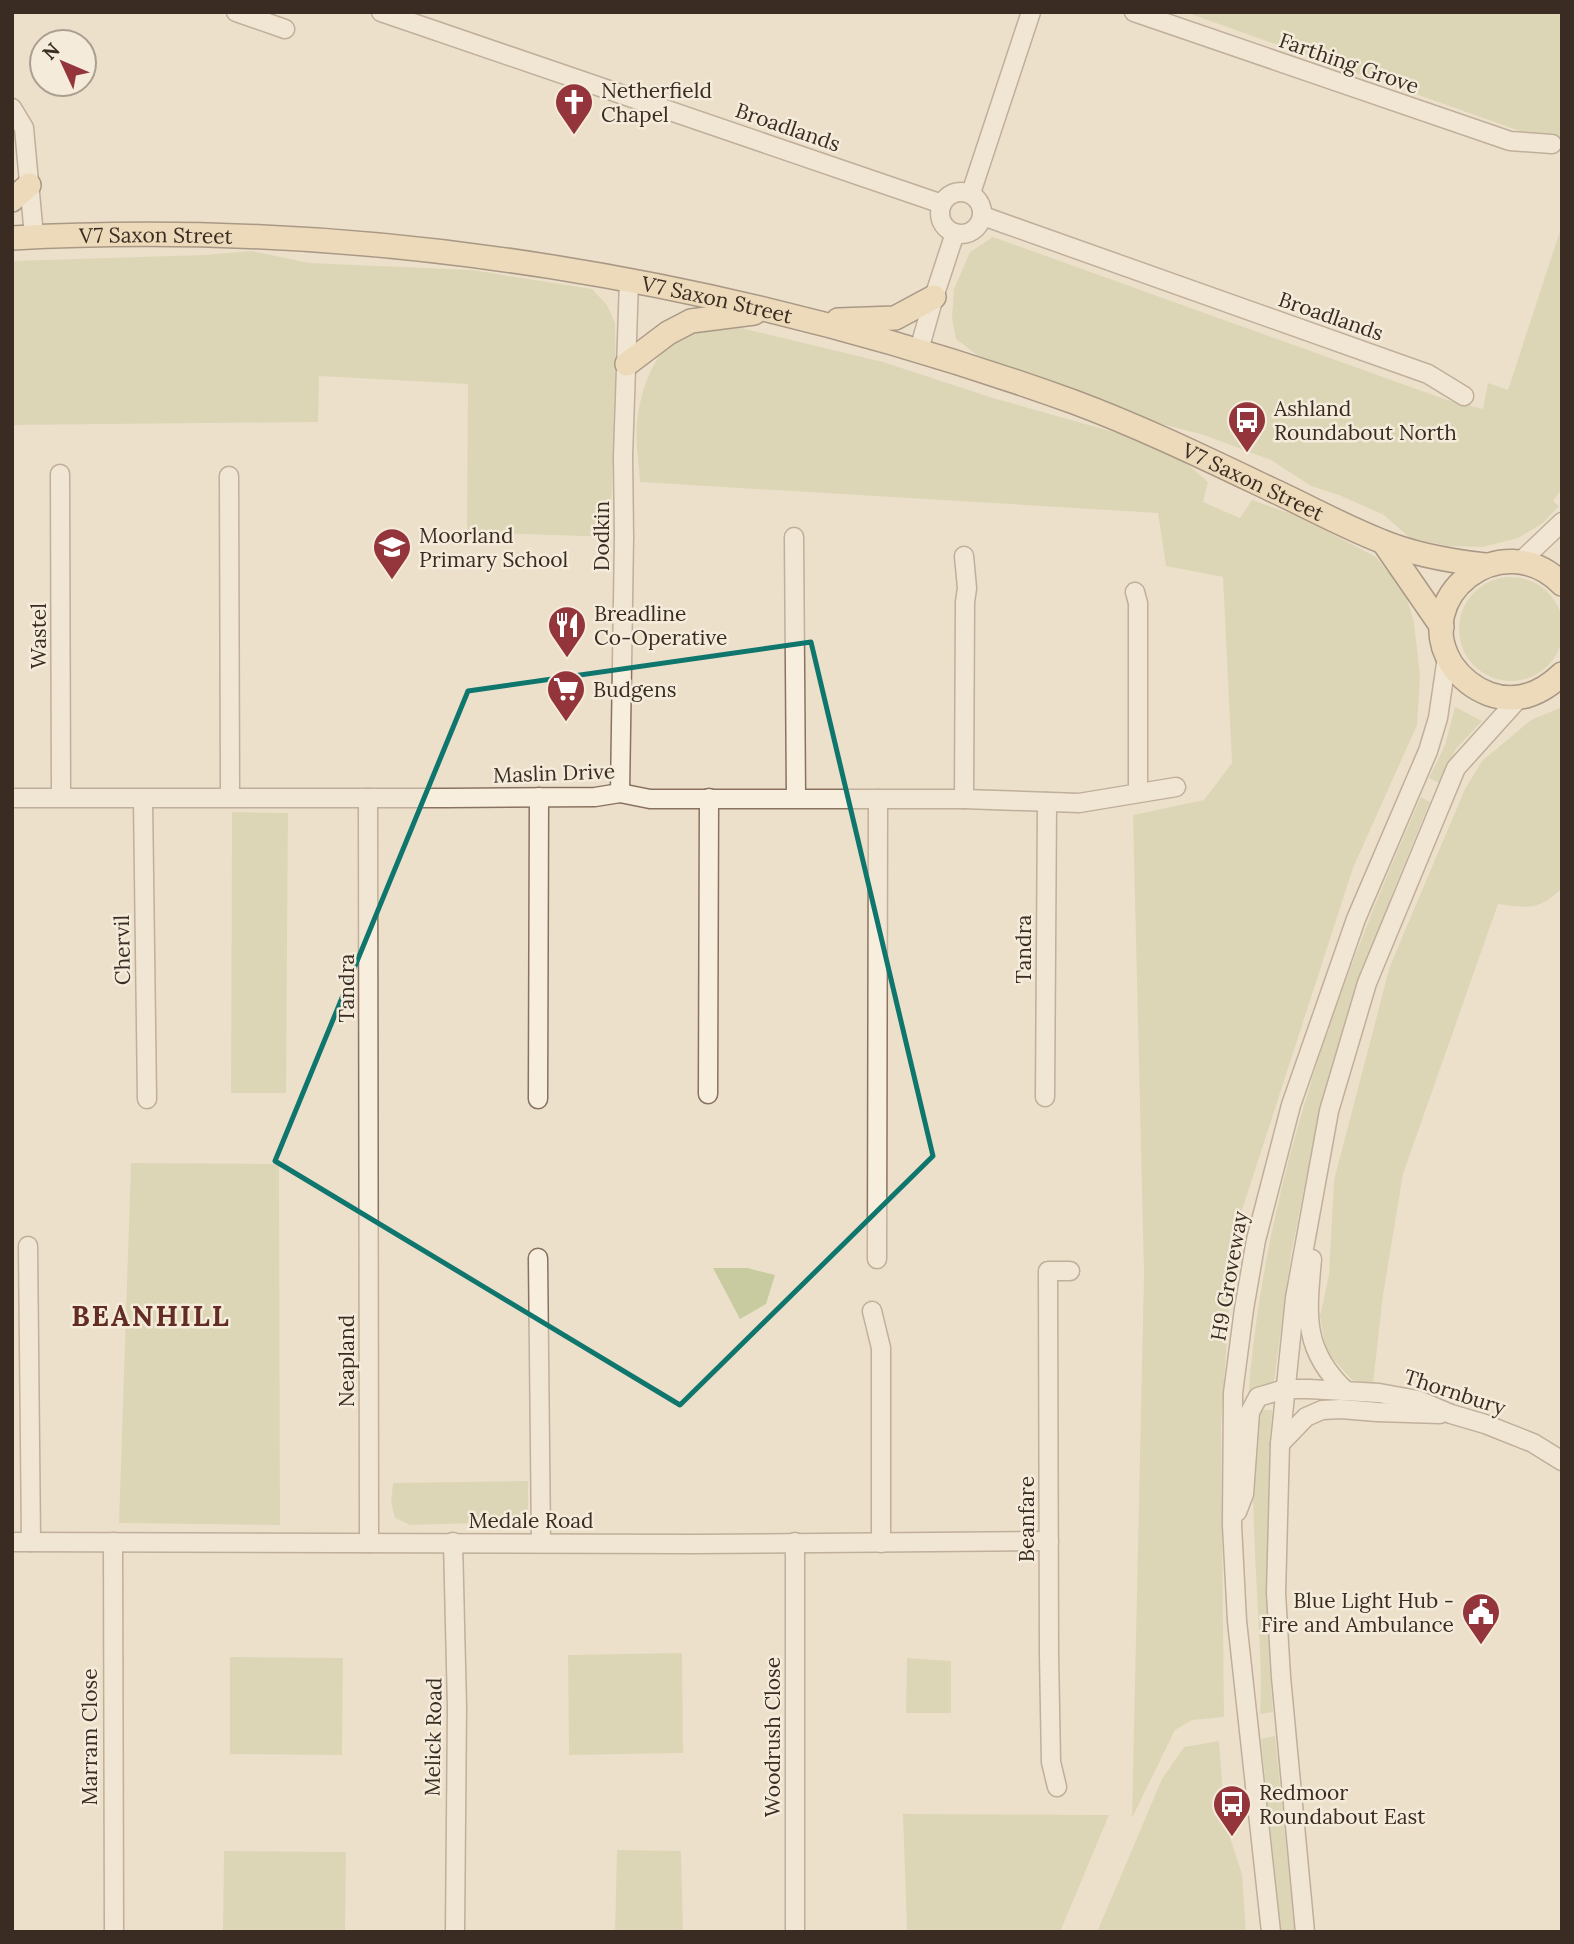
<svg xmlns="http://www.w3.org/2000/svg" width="1574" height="1944" font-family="Lora,serif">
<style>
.green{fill:#c8ca9f}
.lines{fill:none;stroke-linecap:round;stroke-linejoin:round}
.minor-casing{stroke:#897360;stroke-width:21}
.major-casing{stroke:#574233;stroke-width:26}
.minor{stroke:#f7eede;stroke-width:18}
.major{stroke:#ecd2a7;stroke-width:23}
.marked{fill:none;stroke:#0f766e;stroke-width:5;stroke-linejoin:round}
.labels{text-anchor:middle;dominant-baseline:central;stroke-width:5;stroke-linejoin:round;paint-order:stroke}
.street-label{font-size:21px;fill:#3a2c22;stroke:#f4ebda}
.poi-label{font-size:21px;fill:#3a2c22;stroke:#f4ebda;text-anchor:start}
.district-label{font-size:28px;font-weight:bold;letter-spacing:2px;fill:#642d24;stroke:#f4ebda}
</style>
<rect width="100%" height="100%" fill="#ede0cb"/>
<!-- green -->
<g class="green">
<polygon points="1185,12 1562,12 1562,146"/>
<polygon points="1562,225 1562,489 1553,501 1559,506 1543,523 1518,538 1483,547 1448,546 1410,538 1384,515 1339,495 1311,486 1271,460 1204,435 1158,423 977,355 956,339 952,318 954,289 970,252 993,237 1447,400 1483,409 1488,383 1508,390"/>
<polygon points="252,251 309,263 472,270 592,289 607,305 615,323 616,384 610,537 467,532 468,384 319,376 318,422 12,425 12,261 204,255"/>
<path d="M737 327 883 362 993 398 1117 433 1179 457 1208 482 1203 502 1240 518 1252 500 1300 517 1376 557 1405 593 1414 622 1420 676 1417 725 1353 868 1234 1235 1221 1425 1224 1717 1192 1720 1175 1730 1132 1818 1144 1274 1133 815 1204 800 1232 763 1223 577 1166 566 1158 513 640 482C639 463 635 441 637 422 641 386 658 336 699 328 710 325 725 327 737 327Z"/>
<circle cx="1511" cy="629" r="52"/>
<polygon points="1455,707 1482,721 1456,749 1439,783 1429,778 1445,745"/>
<path d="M1562 707V888C1540 911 1526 908 1498 904L1403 1174 1383 1295 1373 1384 1352 1380 1326 1351 1320 1316 1329 1275 1334 1180 1390 966 1465 789 1482 761 1531 720Z"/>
<path d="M1421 797 1430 802 1394 889 1348 1015 1314 1139 1291 1254 1274 1381 1261 1388 1248 1400C1263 1189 1336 989 1421 797Z"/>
<polygon points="232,812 288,813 286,1093 231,1093"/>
<polygon points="131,1163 279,1164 280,1525 119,1523"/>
<polygon points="713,1268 747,1268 775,1275 766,1304 740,1319"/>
<path d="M1262 1410H1272C1266 1511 1265 1612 1273 1712L1260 1714C1261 1692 1261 1671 1260 1650 1259 1609 1244 1437 1262 1410Z"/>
<polygon points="528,1481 528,1511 517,1522 410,1525 395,1518 391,1502 393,1483"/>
<polygon points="682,1653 683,1753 569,1755 568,1655"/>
<polygon points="230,1657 343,1658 342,1755 230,1754"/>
<polygon points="907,1658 951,1661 951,1713 906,1713"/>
<polygon points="1275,1736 1295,1932 1281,1932 1261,1739"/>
<polygon points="1219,1741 1225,1822 1242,1874 1246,1932 1097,1932 1162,1779 1184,1747"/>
<polygon points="903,1814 1109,1815 1060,1932 907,1932"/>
<polygon points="617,1850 681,1851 683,1932 615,1932"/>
<polygon points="224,1851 346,1852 345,1932 223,1932"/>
</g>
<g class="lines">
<defs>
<g id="minor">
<polyline points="236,12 285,29"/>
<polyline points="381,12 942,204"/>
<polyline points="1134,12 1510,141 1552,144"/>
<polyline points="12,108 24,128 34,236"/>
<circle cx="961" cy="213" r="21"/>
<polyline points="971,193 1031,12"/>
<polyline points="983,216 1428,374 1464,396"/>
<polyline points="919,350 934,297 955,233"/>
<polyline points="60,474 61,797"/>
<polyline points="229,476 230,797"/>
<polyline points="794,537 796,798"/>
<polyline points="1521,561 1562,522"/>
<polyline points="1135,592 1138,603 1138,792"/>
<polyline points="620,793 624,537 623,456 629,280"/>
<polyline points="12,798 448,798 595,797 620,793 650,799 964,799 1079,803 1176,787"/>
<polyline points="368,798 369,1543"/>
<polyline points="964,799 965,602 967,588 964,556"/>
<polyline points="143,800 147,1099"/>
<polyline points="708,1094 709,798"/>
<polyline points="1045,1097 1047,802"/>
<polyline points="538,1099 539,797"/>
<polyline points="28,1246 31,1542"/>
<polyline points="538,1258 541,1542"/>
<polyline points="877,1259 878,799"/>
<path d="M1312 1259C1307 1314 1302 1350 1346 1391"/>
<polyline points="872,1311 881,1348 881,1543"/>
<polyline points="1280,1444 1306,1417 1322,1410 1341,1409 1377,1412 1440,1414"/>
<polyline points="1237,1512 1244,1494 1250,1412 1258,1397 1285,1389 1309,1389 1379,1393 1418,1400 1451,1414 1485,1424 1533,1443 1562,1461"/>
<polyline points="12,1542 694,1544 1049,1541"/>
<polyline points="113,1542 114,1932"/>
<polyline points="453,1542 457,1707 455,1932"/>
<polyline points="1057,1787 1051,1762 1049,1654 1048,1271 1070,1271"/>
<polyline points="795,1932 795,1542"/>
<polyline points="1271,1932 1237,1621 1232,1525 1233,1393 1244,1309 1256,1240 1291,1105 1356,919 1428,751 1438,718 1447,657"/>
<polyline points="1305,1932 1281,1677 1276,1593 1280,1444 1295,1298 1329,1111 1367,983 1456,768 1520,697"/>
</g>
<g id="major">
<polyline points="12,200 29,185"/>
<path id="s1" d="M12 238C372 218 736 280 1074 402 1141 427 1205 458 1270 489 1307 506 1343 526 1381 541 1414 555 1450 561 1485 565"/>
<polyline points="838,320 895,318 934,297"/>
<polyline points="627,364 668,333 691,321 754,313"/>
<polyline points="1384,543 1442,627"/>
<path d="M1562 584C1501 523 1409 598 1452 665 1462 679 1473 688 1489 694 1517 704 1541 694 1562 674"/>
</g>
</defs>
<!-- minor casing -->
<use href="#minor" class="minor-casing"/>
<!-- major casing -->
<use href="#major" class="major-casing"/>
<!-- minor -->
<use href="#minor" class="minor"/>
<!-- major -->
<use href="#major" class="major"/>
</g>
<!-- marked area -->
<path d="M0 0H1574V1944H0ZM811 642 933 1156 680 1405 275 1161 468 691Z" fill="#ede0cb" fill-opacity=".55" fill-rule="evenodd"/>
<path class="marked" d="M811 642 933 1156 680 1405 275 1161 468 691Z"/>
<!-- icons -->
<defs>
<symbol id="church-pin" viewBox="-11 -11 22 30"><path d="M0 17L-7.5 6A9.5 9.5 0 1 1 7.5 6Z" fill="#94343b" stroke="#f4ebda"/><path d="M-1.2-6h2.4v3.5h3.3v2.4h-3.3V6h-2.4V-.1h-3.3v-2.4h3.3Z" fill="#fff"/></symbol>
<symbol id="bus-pin" viewBox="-11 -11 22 30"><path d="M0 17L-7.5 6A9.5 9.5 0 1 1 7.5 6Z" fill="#94343b" stroke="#f4ebda"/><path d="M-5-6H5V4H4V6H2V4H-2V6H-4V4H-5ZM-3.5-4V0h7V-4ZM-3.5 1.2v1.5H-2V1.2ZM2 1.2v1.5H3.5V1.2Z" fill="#fff"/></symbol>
<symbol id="school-pin" viewBox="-11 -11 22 30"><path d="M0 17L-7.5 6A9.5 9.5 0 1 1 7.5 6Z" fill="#94343b" stroke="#f4ebda"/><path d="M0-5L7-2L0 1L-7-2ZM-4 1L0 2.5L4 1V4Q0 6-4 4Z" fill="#fff"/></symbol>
<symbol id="restaurant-pin" viewBox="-11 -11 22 30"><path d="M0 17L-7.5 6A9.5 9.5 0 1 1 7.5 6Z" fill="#94343b" stroke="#f4ebda"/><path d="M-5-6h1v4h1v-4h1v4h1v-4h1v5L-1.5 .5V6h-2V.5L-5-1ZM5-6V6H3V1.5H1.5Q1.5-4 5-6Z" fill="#fff"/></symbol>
<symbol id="supermarket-pin" viewBox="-11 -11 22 30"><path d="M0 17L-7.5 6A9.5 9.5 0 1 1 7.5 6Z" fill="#94343b" stroke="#f4ebda"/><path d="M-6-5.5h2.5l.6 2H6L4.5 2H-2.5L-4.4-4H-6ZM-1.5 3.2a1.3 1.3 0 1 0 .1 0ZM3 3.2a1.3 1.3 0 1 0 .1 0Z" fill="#fff"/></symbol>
<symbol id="civic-pin" viewBox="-11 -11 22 30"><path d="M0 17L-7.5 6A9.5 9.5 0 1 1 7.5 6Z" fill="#94343b" stroke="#f4ebda"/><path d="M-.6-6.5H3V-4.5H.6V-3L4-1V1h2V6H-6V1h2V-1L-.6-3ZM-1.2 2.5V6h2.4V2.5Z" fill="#fff"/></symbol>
</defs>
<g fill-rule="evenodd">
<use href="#church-pin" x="552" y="80" width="44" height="60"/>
<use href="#bus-pin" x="1225" y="398" width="44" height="60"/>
<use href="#school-pin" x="370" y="525" width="44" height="60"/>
<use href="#restaurant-pin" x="545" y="603" width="44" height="60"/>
<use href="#supermarket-pin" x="544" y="667" width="44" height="60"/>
<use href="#civic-pin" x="1459" y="1590" width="44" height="60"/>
<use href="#bus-pin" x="1210" y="1782" width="44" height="60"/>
</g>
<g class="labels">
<!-- street labels -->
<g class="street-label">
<text transform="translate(1349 63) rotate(19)">Farthing Grove</text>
<text transform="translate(788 127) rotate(19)">Broadlands</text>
<text stroke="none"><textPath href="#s1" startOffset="144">V7 Saxon Street</textPath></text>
<text stroke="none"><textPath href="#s1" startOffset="710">V7 Saxon Street</textPath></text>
<text transform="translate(1331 316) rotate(19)">Broadlands</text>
<text stroke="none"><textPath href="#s1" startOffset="1278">V7 Saxon Street</textPath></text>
<text transform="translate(601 536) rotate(-90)">Dodkin</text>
<text transform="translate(38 636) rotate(-90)">Wastel</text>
<text transform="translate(554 773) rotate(-2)">Maslin Drive</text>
<text transform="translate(1023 949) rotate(-90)">Tandra</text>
<text transform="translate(122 950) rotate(-91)">Chervil</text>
<text transform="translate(346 988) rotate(-90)">Tandra</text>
<text transform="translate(1229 1276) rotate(-80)">H9 Groveway</text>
<text transform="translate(346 1361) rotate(-90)">Neapland</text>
<text transform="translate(1455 1392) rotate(18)">Thornbury</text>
<text transform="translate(1026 1519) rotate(-90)">Beanfare</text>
<text x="531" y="1520">Medale Road</text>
<text transform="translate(89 1737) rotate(-90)">Marram Close</text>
<text transform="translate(433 1737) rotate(-89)">Melick Road</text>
<text transform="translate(772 1737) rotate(-90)">Woodrush Close</text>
</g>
<!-- poi labels -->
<g class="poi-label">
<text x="601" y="90">Netherfield<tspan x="601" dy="24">Chapel</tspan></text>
<text x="1274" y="408">Ashland<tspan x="1274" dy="24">Roundabout North</tspan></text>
<text x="419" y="535">Moorland<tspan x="419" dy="24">Primary School</tspan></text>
<text x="594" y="613">Breadline<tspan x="594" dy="24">Co-Operative</tspan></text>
<text x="593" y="689">Budgens</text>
<text x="1454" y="1600" text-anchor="end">Blue Light Hub -<tspan x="1454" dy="24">Fire and Ambulance</tspan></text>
<text x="1259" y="1792">Redmoor<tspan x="1259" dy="24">Roundabout East</tspan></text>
</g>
<!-- district labels -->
<g class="district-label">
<text x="151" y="1316">BEANHILL</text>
</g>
</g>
<!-- border -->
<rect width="1574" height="1944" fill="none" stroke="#3a2c22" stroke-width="28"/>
<!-- north arrow -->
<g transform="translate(63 63) rotate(314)"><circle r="33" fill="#f4ebda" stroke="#aa9f90" stroke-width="2"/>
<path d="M0-5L12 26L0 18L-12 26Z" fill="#94343b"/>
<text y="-10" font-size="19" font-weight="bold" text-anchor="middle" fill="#3a2c22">N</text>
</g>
</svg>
